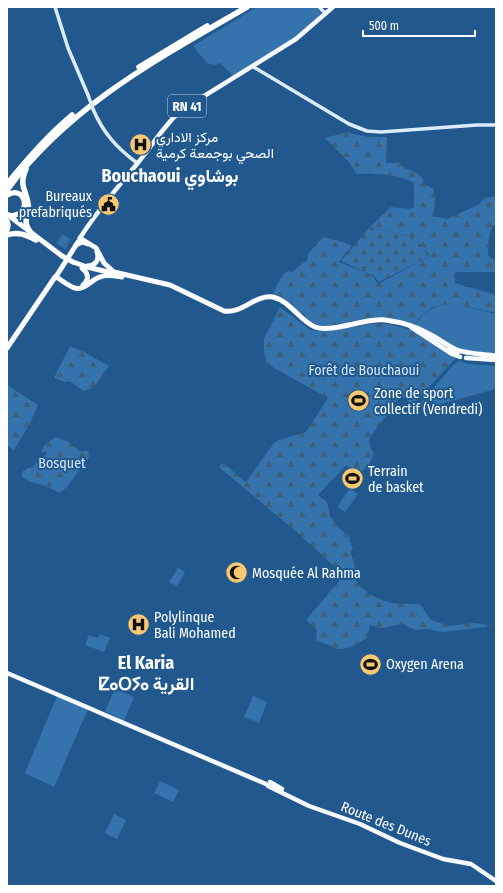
<svg xmlns="http://www.w3.org/2000/svg" width="503" height="893" font-family="'Fira Sans Condensed',Vazirmatn,'Noto Sans Tifinagh',sans-serif">
<style>
.green{fill:#3473ac}
.forest{fill:url(#forest-firs)}
.cemetery{fill:url(#cemetery-stones)}
.garden{fill:url(#garden-furrows)}
.lines{fill:none;stroke-linecap:round;stroke-linejoin:round}
.trunk-tunnel{stroke:#4272a0;stroke-width:5;stroke-dasharray:5 2.5;stroke-linecap:butt}
.secondary{stroke:#dcebf9;stroke-width:3.5}
.primary{stroke:#f6faff;stroke-width:4.5}
.trunk{stroke:#fafcff;stroke-width:5}
.motorway{stroke:#fff;stroke-width:5.5}
.secondary-bridge{stroke:#dcebf9;stroke-width:3.5}
.trunk-bridge{stroke:#fafcff;stroke-width:5}
.labels{text-anchor:middle;dominant-baseline:central;stroke-width:4;stroke-linejoin:round;paint-order:stroke}
.shield{fill:#21598f;stroke:#bccddd;stroke-width:1}
.shield-label{font-size:13px;font-weight:bold;fill:#fff}
.poi-label{font-size:14px;fill:#fff;stroke:#21598f;text-anchor:start}
.park-label{font-size:14px;fill:#d5e8f9;stroke:#21598f}
.street-label{font-size:14px;fill:#fff;stroke:#21598f}
.district-label{font-size:18px;font-weight:bold;fill:#fff;stroke:#21598f}
</style>
<defs>
<pattern id="forest-firs" width="22" height="20" patternUnits="userSpaceOnUse"><rect width="22" height="20" fill="#3473ac"/><path d="M5 1l3.5 6h-7zM16 11l3.5 6h-7z" fill="#415e77"/></pattern>
<pattern id="cemetery-stones" width="16" height="16" patternUnits="userSpaceOnUse"><rect width="16" height="16" fill="#3473ac"/><path d="M2 7V4a2 2 0 0 1 4 0v3zM10 15v-3a2 2 0 0 1 4 0v3z" fill="#415e77"/></pattern>
<pattern id="garden-furrows" width="10" height="10" patternUnits="userSpaceOnUse"><rect width="10" height="10" fill="#3473ac"/><path d="M-1 1l2-2M0 10L10 0M9 11l2-2" fill="none" stroke="#415e77"/></pattern>
</defs>
<rect width="100%" height="100%" fill="#21598f"/>
<!-- green -->
<g class="green">
<polygon points="257,7 315,7 322,14 295,38 233,76 220,63 214,65 207,63 193,46"/>
<path d="M441 305H458L496 314V354L459 349 415 326C420 315 430 309 441 305Z"/>
<path d="M460 361C467 365 486 365 496 366V389L425 408 424 405 420 404 455 363Z"/>
<polygon points="350,488 358,494 345,512 337,507"/>
<polygon points="178,568 185,572 177,586 169,582"/>
<polygon points="100,634 110,638 104,652 85,645 89,635 98,638"/>
<polygon points="115,689 134,697 124,721 105,711"/>
<polygon points="57,696 88,709 54,787 25,773"/>
<polygon points="253,696 267,702 259,723 244,717"/>
<polygon points="160,781 179,790 173,802 154,793"/>
<polygon points="114,814 126,820 117,839 105,833"/>
</g>
<!-- forest -->
<g class="forest">
<path d="M348 132C361 137 374 137 387 137L386 163H401L405 169C416 171 421 174 425 185L433 188C436 198 435 206 433 216L447 219 478 205 485 198 496 196V225H493L489 236 488 256 496 261V272H455V283L496 295V313L458 305H441L431 308 418 319 415 326 382 319 370 318 319 327 305 319 273 293 282 276 288 271 293 272 303 263 307 261 308 254 323 237 343 242 352 246 339 262 372 275 378 284 430 256 423 247 413 237 370 227 391 207 410 209 414 207V183C399 174 374 173 357 174L349 162 325 138Z"/>
<path d="M280 307 310 330 319 331 370 324H388L412 330 456 358 411 406 408 401 401 395 369 439 370 447 374 454 369 464 360 473 346 465 318 495 327 502 330 517 341 530 350 537C349 542 351 542 352 546 354 550 351 549 351 553 352 561 358 564 353 572 357 589 372 597 388 602 397 605 410 603 420 604L431 620 449 626 474 623 494 626 444 632 426 629 415 630 403 624 381 628 370 625 367 638C359 642 350 649 340 649 332 648 325 642 316 641L317 630 306 620 344 575 299 534 219 467 223 463 246 482 274 443 279 440 306 432 328 398 267 364 264 352V339Z"/>
<polygon points="70,346 82,351 109,366 94,387 84,391 69,381 65,382 54,378"/>
<polygon points="7,385 38,405 30,423 14,450 7,446"/>
<polygon points="55,437 67,441 80,451 88,451 89,457 67,487 60,493 43,485 31,482 22,477 22,472 28,468 33,467 36,462 40,466 47,452 41,452 44,446"/>
</g>
<!-- cemetery -->
<polygon class="cemetery" points="370,227 415,238 430,256 379,282 374,276 341,261"/>
<!-- garden -->
<polygon class="garden" points="63,234 71,240 65,249 56,243"/>
<g class="lines">
<!-- trunk-tunnel -->
<polyline class="trunk-tunnel" points="457,354 469,356"/>
<!-- secondary -->
<g class="secondary">
<polyline points="55,7 68,48 88,95"/>
<polyline points="319,7 325,13"/>
<polyline points="252,66 349,124 367,131 381,132 477,125 496,125"/>
<path d="M93 109C103 133 117 148 137 163"/>
</g>
<!-- primary -->
<g class="primary">
<path d="M80 238C97 211 117 188 137 164 152 146 163 127 180 111L296 39 333 7"/>
<polyline points="411,327 452,354 460,357"/>
<polyline points="466,358 496,360"/>
<polyline points="7,673 96,711"/>
<polyline points="98,712 266,784"/>
<polyline points="270,782 282,789"/>
<polyline points="268,786 309,806 360,824 400,843 443,859 471,864 496,881"/>
</g>
<!-- trunk -->
<g class="trunk">
<polyline points="8,215 62,256"/>
<path d="M80 238 96 248 104 263 114 272 170 285 224 311C242 314 256 294 273 297 290 301 300 321 315 327 332 333 364 318 385 320 401 322 416 326 431 335 439 339 448 346 457 350 469 354 483 354 496 356"/>
<polyline points="76,245 82,242 88,244"/>
<polyline points="73,262 87,267 112,273"/>
<path d="M87 266C95 266 100 260 97 252"/>
<path d="M82 268C88 273 90 279 83 285"/>
<polyline points="57,275 78,242"/>
<path d="M56 277C62 280 68 286 75 288 84 291 92 279 100 277 107 274 115 276 122 277"/>
<polyline points="7,348 55,277"/>
<polyline points="449,350 457,354"/>
</g>
<!-- motorway -->
<g class="motorway">
<polyline points="139,67 207,26"/>
<path d="M26 169C19 186 25 187 28 203 31 216 20 218 31 233"/>
<path d="M7 184C27 159 48 135 72 115"/>
<path d="M7 190C69 106 159 58 247 7"/>
<path d="M7 195C21 187 30 202 21 213L12 216 7 215"/>
<polyline points="7,221 8,225 7,230"/>
<path d="M7 235C18 231 26 235 36 240"/>
</g>
<!-- secondary-bridge -->
<polyline class="secondary-bridge" points="88,95 93,109"/>
<!-- trunk-bridge -->
<polyline class="trunk-bridge" points="62,256 73,262"/>
</g>
<!-- icons -->
<defs>
<symbol id="hospital-disc" viewBox="-11 -11 22 22"><circle r="9.5" fill="#f9c871" stroke="#21598f"/><path d="M-5-5h3v3.5h4V-5h3V5h-3V1.5h-4V5h-3Z" fill="#111"/></symbol>
<symbol id="civic-disc" viewBox="-11 -11 22 22"><circle r="9.5" fill="#f9c871" stroke="#21598f"/><path d="M-.6-6.5H3V-4.5H.6V-3L4-1V1h2V6H-6V1h2V-1L-.6-3ZM-1.2 2.5V6h2.4V2.5Z" fill="#111"/></symbol>
<symbol id="stadium-disc" viewBox="-11 -11 22 22"><circle r="9.5" fill="#f9c871" stroke="#21598f"/><path d="M0-5a6.5 5 0 1 0 0 10a6.5 5 0 1 0 0-10ZM-3.5-1.8h7v3.6h-7Z" fill="#111"/></symbol>
<symbol id="mosque-disc" viewBox="-11 -11 22 22"><circle r="9.5" fill="#f9c871" stroke="#21598f"/><path d="M3.5-4.9A6 6 0 1 0 3.5 4.9A5 5 0 1 1 3.5-4.9Z" fill="#111"/></symbol>
</defs>
<g fill-rule="evenodd">
<use href="#hospital-disc" x="128" y="132" width="25" height="25"/>
<use href="#civic-disc" x="96" y="192" width="25" height="25"/>
<use href="#stadium-disc" x="346" y="388" width="25" height="25"/>
<use href="#stadium-disc" x="340" y="466" width="25" height="25"/>
<use href="#mosque-disc" x="224" y="560" width="25" height="25"/>
<use href="#hospital-disc" x="126" y="612" width="25" height="25"/>
<use href="#stadium-disc" x="358" y="652" width="25" height="25"/>
</g>
<g class="labels">
<!-- shield labels -->
<rect class="shield" x="168" y="95" width="38" height="22" rx="3"/>
<g class="shield-label">
<text x="187" y="106">RN 41</text>
</g>
<!-- poi labels -->
<g class="poi-label">
<text x="156" y="137">مركز الاداري<tspan x="156" dy="16">الصحي بوجمعة كرمية</tspan></text>
<text x="92" y="196" text-anchor="end">Bureaux<tspan x="92" dy="16">prefabriqués</tspan></text>
<text x="374" y="393">Zone de sport<tspan x="374" dy="16">collectif (Vendredi)</tspan></text>
<text x="368" y="471">Terrain<tspan x="368" dy="16">de basket</tspan></text>
<text x="252" y="573">Mosquée Al Rahma</text>
<text x="154" y="617">Polylinque<tspan x="154" dy="16">Bali Mohamed</tspan></text>
<text x="386" y="664">Oxygen Arena</text>
</g>
<!-- park labels -->
<g class="park-label">
<text x="364" y="370">Forêt de Bouchaoui</text>
<text x="62" y="463">Bosquet</text>
</g>
<!-- street labels -->
<g class="street-label">
<text transform="translate(386 824) rotate(22)">Route des Dunes</text>
</g>
<!-- district labels -->
<g class="district-label">
<text x="170" y="176">Bouchaoui بوشاوي</text>
<text x="146" y="663">El Karia<tspan x="146" dy="21">ⵇⴰⵔⵢⴰ القرية</tspan></text>
</g>
</g>
<!-- border -->
<rect width="503" height="893" fill="none" stroke="#ffffff" stroke-width="16"/>
<!-- scale -->
<path d="M363 30v6h112v-6" fill="none" stroke="#ffffff" stroke-width="2"/>
<text x="369" y="30" font-size="12" fill="#ffffff" stroke="#21598f" stroke-width="3" paint-order="stroke">500 m</text>
</svg>
